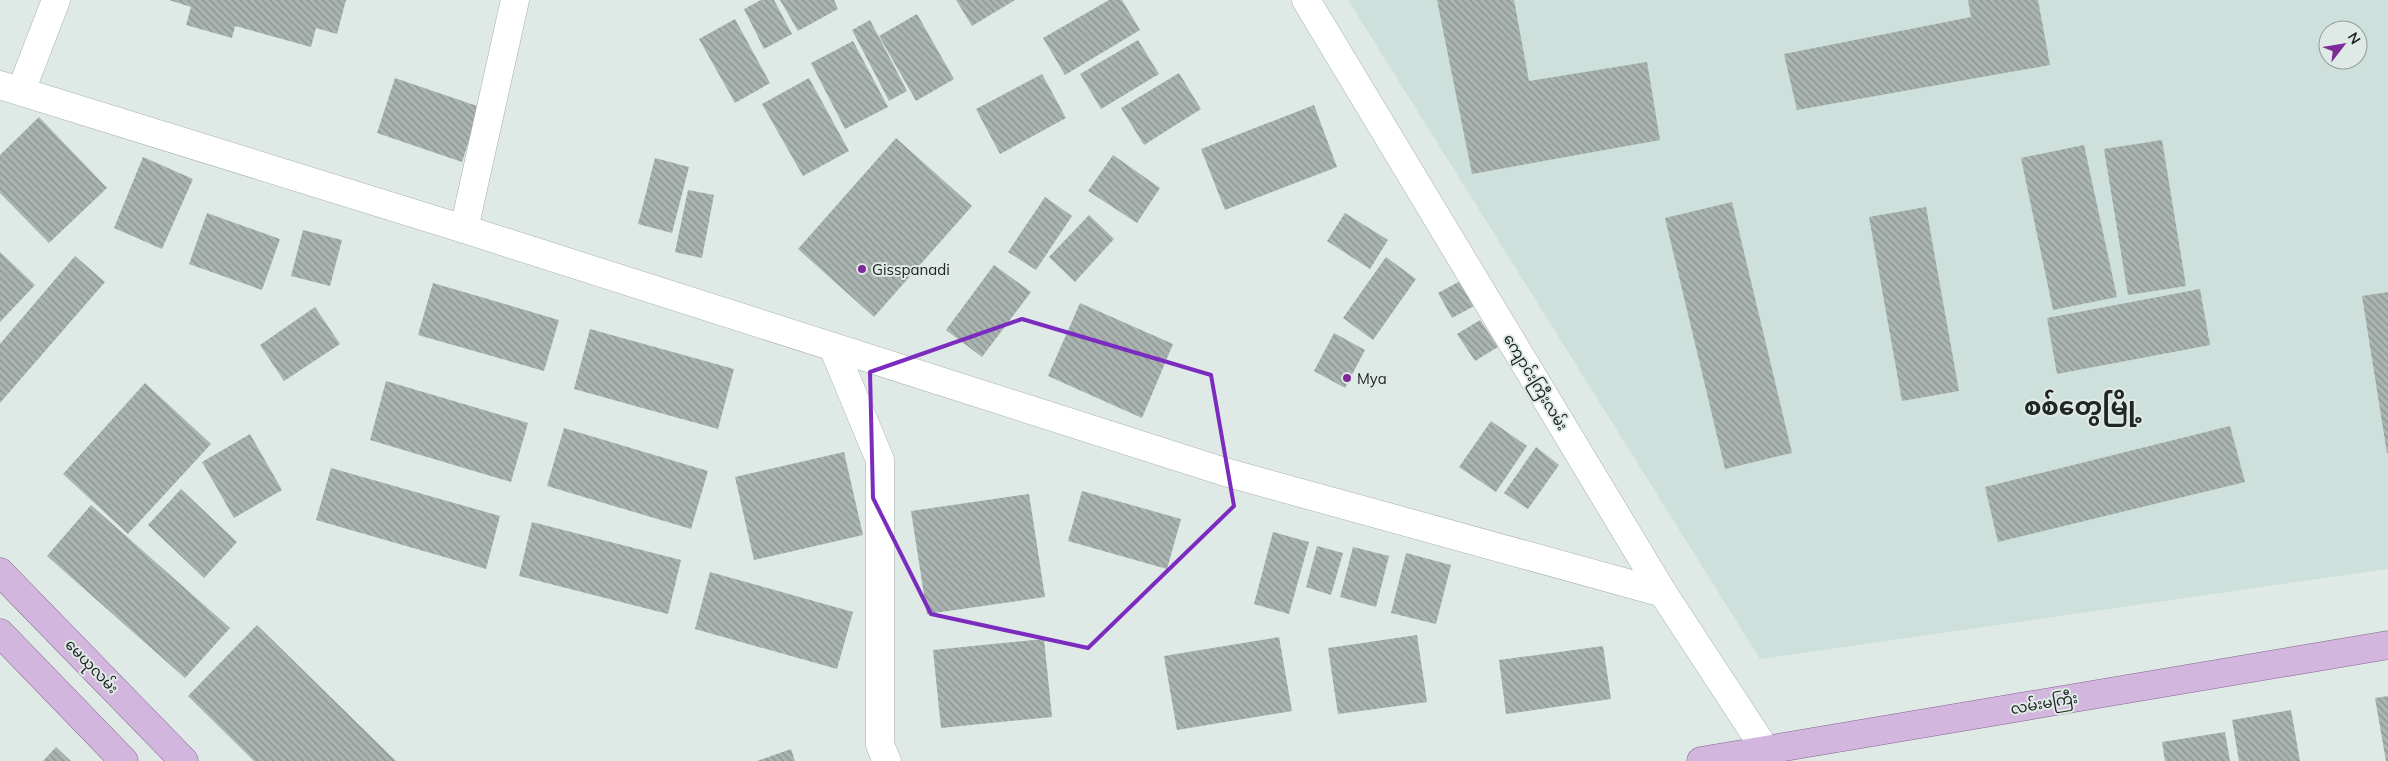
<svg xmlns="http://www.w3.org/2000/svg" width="2388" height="761" font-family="Mulish,'Noto Sans Myanmar',sans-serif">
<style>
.built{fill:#cde0db;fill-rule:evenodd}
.building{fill:url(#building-back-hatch)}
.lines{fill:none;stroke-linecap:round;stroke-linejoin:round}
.street-casing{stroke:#a7b1af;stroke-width:29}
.primary-casing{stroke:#82648d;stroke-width:29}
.street{stroke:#fff;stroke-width:28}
.primary{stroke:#d3b6dd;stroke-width:28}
.marked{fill:none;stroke:#7b2cbf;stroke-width:4;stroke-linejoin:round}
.poi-dot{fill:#7f2a98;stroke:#dfeae7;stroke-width:2}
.labels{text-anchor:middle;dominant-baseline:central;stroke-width:4;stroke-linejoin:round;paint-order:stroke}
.poi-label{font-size:15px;fill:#212524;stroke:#dfeae7;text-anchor:start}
.street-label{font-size:15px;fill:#212524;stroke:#dfeae7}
.town-label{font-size:25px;font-weight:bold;fill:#212524;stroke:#dfeae7}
</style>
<defs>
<pattern id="building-back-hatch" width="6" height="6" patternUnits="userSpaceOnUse" patternTransform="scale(1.25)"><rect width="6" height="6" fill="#aab4b1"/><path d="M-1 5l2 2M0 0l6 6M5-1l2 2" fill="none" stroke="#8a9290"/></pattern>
</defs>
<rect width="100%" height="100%" fill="#dfeae7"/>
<!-- built -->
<path class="built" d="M1348 0H2388V569L1760 659ZM2328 30H2358V60H2328Z"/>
<!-- building -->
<g class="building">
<polygon points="169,0 346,0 337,34 316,28 311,47 235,26 232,38 186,25 191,7"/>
<polygon points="761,0 774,0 792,34 764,49 744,9"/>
<polygon points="780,0 834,0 838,9 798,31"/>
<polygon points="956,0 1015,0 972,26"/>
<polygon points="1109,0 1122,0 1140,30 1065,75 1043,38"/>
<polygon points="1437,0 1514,0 1529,81 1647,62 1660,140 1472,174"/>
<polygon points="1968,0 2038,0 2050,65 1797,110 1784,54 1971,17"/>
<polygon points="917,14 954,79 916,101 879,36"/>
<polygon points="735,19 770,83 735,103 699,39"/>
<polygon points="870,20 907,91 889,101 852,30"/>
<polygon points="1138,40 1159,74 1101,109 1080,74"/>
<polygon points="853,41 888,107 845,129 811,63"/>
<polygon points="1179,73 1201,109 1144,145 1121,108"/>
<polygon points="1042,74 1066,118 1000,154 976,109"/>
<polygon points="395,78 480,107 462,162 377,133"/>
<polygon points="809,78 849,151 803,176 762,104"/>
<polygon points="1314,105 1337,167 1225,210 1201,149"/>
<polygon points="39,117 107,188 49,243 0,193 0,155"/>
<polygon points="896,138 972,206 874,317 798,249"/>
<polygon points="2162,140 2186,286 2128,295 2104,149"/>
<polygon points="2084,145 2117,297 2053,310 2021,158"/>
<polygon points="1113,155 1160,188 1137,223 1088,191"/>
<polygon points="143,157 193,179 162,249 114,228"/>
<polygon points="655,158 689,167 672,233 638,224"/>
<polygon points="688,190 714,195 702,258 675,252"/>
<polygon points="1045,197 1072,216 1036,270 1008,252"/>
<polygon points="1732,202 1792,453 1725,469 1665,218"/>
<polygon points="1926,207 1959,391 1902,401 1869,217"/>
<polygon points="207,213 280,239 262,290 189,264"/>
<polygon points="1345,213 1388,240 1370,269 1327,241"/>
<polygon points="1089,215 1114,239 1075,282 1049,257"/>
<polygon points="303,230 342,240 330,286 291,276"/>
<polygon points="0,252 35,285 0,322"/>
<polygon points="75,256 105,282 0,403 0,344"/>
<polygon points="1386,257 1416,279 1373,340 1343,318"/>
<polygon points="994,265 1031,292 982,357 946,330"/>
<polygon points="1460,281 1474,306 1452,318 1438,293"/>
<polygon points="433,283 559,320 544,371 418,335"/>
<polygon points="2200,289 2210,345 2057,374 2047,318"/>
<polygon points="2388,292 2388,453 2387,453 2362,296"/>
<polygon points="1080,303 1173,344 1142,418 1048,376"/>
<polygon points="315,307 340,344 284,381 260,345"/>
<polygon points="1480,320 1498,347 1475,361 1457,334"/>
<polygon points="590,329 734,369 718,429 574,389"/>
<polygon points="1334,333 1365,350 1345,388 1314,371"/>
<polygon points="386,381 528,423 511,482 370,440"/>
<polygon points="145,383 211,444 128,534 63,474"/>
<polygon points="1491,421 1527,446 1496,492 1459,467"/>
<polygon points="2230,426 2245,482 1998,542 1985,487"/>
<polygon points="564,428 708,471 691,529 547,486"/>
<polygon points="250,434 282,490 234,518 202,462"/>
<polygon points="1536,447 1559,465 1528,509 1504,493"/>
<polygon points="844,452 863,535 754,560 735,477"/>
<polygon points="331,468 500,516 486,569 316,520"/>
<polygon points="181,489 237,542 204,578 148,525"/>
<polygon points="1082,491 1181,519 1167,569 1068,541"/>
<polygon points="1029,494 1045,597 927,614 911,511"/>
<polygon points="91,505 230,628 185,678 47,556"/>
<polygon points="532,522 681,560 668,614 519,576"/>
<polygon points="1273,532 1309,542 1289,614 1254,604"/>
<polygon points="1317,546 1343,553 1331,595 1306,587"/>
<polygon points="1353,547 1389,556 1376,607 1340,597"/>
<polygon points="1406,553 1451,565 1436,624 1391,613"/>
<polygon points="710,572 853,612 837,669 695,629"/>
<polygon points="257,625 396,761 254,761 188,696"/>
<polygon points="1417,635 1427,702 1338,714 1328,648"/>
<polygon points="1279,637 1292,711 1177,730 1164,656"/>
<polygon points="1044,639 1052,717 941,728 933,650"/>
<polygon points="1603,646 1611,699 1506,714 1499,660"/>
<polygon points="2388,696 2388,761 2386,761 2375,698"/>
<polygon points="2291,710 2300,761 2239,761 2232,720"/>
<polygon points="2225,732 2230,761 2165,761 2162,742"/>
<polygon points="56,747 71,761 43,761"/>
<polygon points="791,749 795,761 757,761"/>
</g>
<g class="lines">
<defs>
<g id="street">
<polyline points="1306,0 1663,593 1765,749 1771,761"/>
<polyline points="0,85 464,229 1225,472 1663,593"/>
<polyline points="21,91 56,0"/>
<polyline points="464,229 515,0"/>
<polyline points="833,347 880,460 880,745 887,761"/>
</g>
<g id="primary">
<polyline points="0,572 184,761"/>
<polyline points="0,633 124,761"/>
<polyline points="1701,761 2388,645"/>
</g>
</defs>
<!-- street casing -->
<use href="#street" class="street-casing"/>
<!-- primary casing -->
<use href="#primary" class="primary-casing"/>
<!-- street -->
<use href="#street" class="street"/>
<!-- primary -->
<use href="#primary" class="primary"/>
</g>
<!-- marked area -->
<path class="marked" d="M1022 319 1211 375 1234 506 1088 648 931 614 873 498 870 372Z"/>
<!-- markers -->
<g class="poi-dot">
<circle cx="862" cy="269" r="5"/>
<circle cx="1347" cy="378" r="5"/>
</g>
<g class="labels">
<!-- poi labels -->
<g class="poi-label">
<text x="872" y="269">Gisspanadi</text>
<text x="1357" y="378">Mya</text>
</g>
<!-- street labels -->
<g class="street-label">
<text transform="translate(1536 382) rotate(59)">ကျောင်းကြီးလမ်း</text>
<text transform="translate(92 666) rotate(46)">မေယုလမ်း</text>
<text transform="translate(2044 703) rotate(-10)">လမ်းမကြီး</text>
</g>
<!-- town labels -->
<g class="town-label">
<text x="2083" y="405">စစ်တွေမြို့</text>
</g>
</g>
<!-- north arrow -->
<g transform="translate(2343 45) rotate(59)"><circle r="24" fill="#dfeae7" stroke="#939b99"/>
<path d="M0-4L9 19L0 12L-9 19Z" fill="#7f2a98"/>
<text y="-8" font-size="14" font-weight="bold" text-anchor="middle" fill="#212524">N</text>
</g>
</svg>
